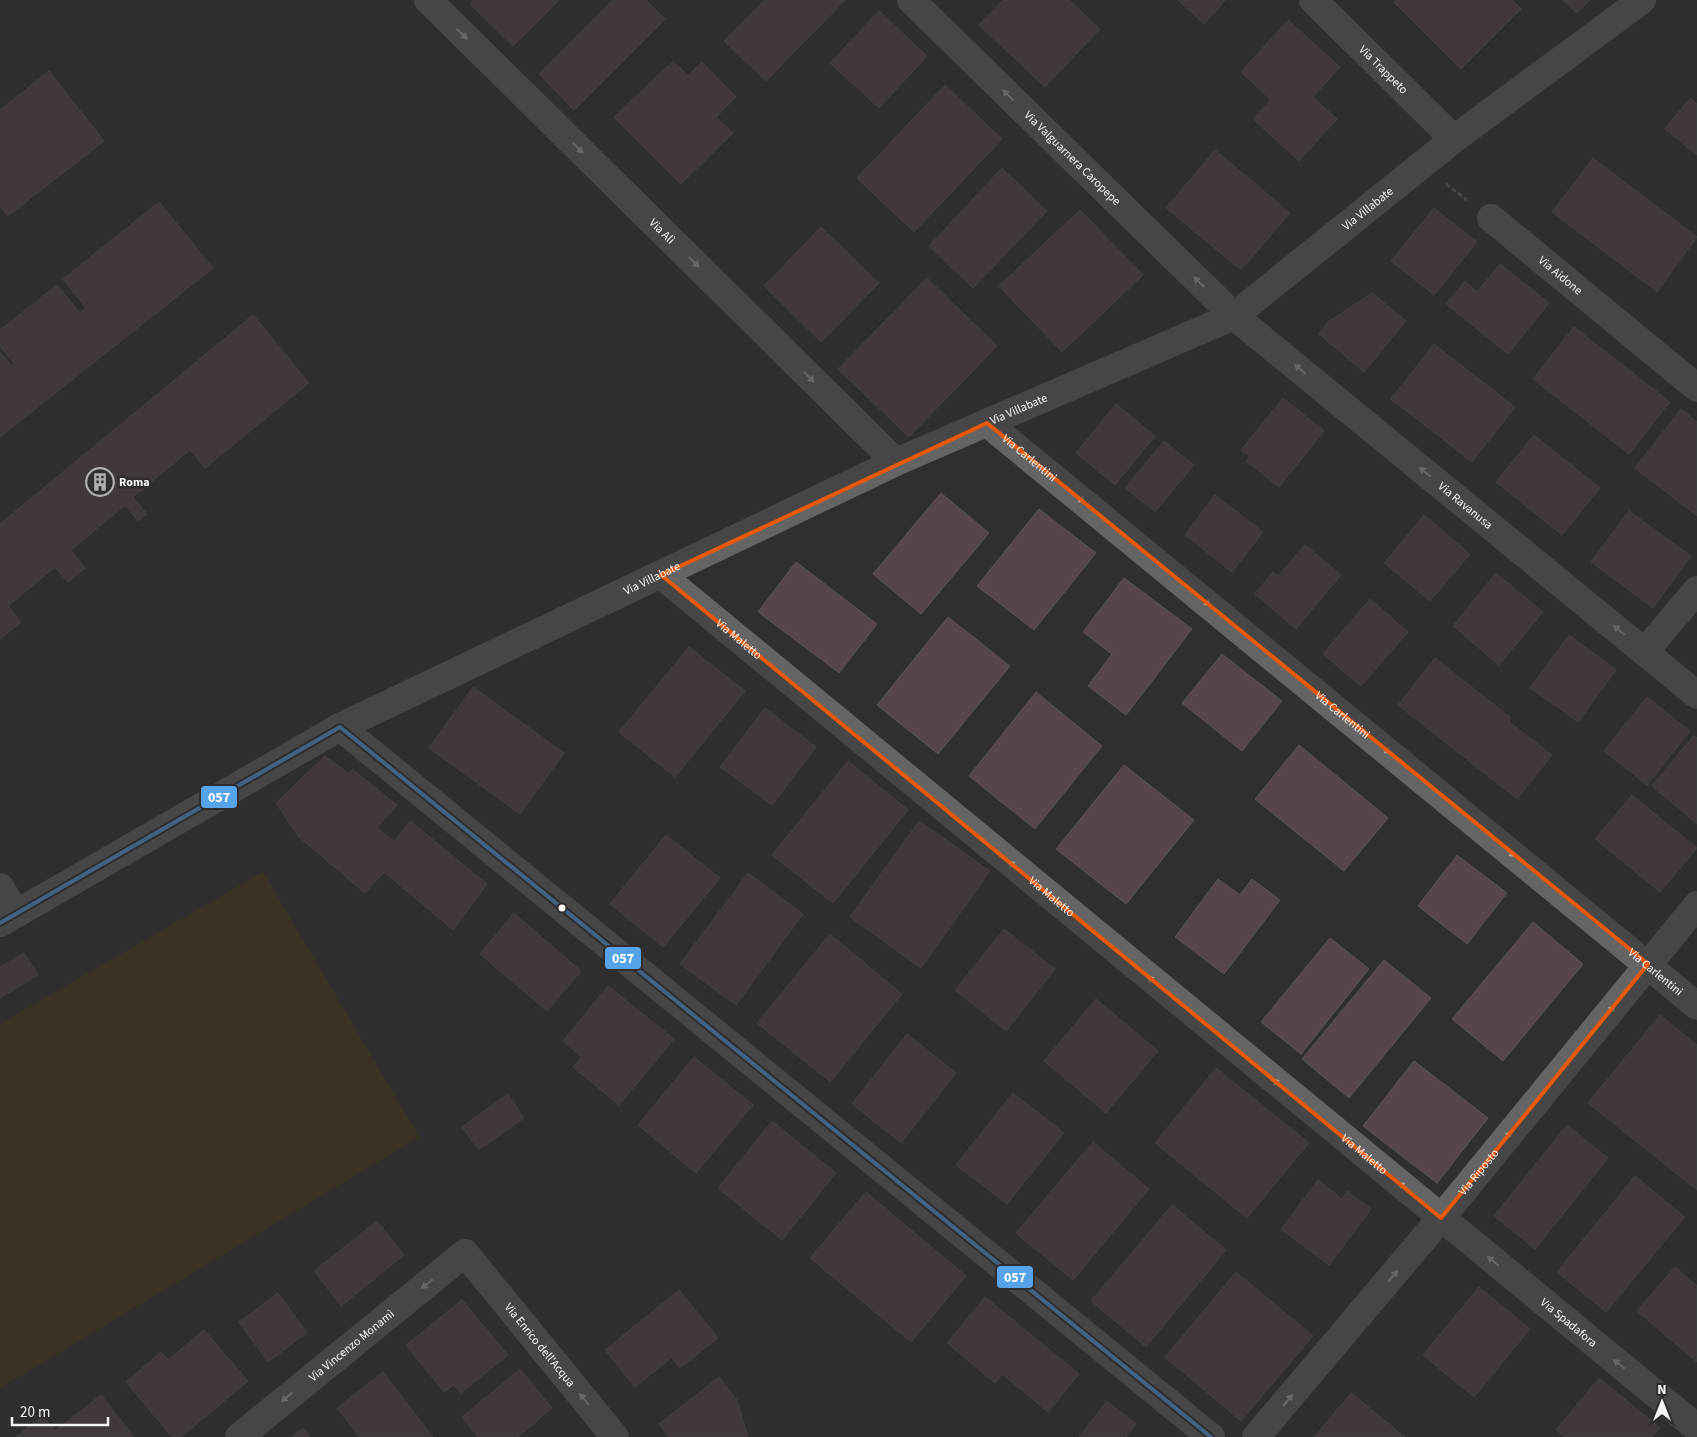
<svg xmlns="http://www.w3.org/2000/svg" width="1697" height="1437" font-family="'Source Sans 3',sans-serif">
<style>
.green{fill:#463717}
.building{fill:#55464d;stroke:#585657}
.lines{fill:none;stroke-linecap:round;stroke-linejoin:round}
.path{stroke:#666565;stroke-width:3;stroke-dasharray:5 2.5;stroke-linecap:butt}
.street{stroke:#656464;stroke-width:28}
.bus-1-casing{stroke:#312d2d;stroke-width:8}
.bus-1{stroke:#57a3e9;stroke-width:4}
.oneway{fill:#aeacac}
.marked{fill:none;stroke:#e8590c;stroke-width:4;stroke-linejoin:round}
.bus-dot{fill:#f7f4f4;stroke:#312d2d;stroke-width:2}
.labels{text-anchor:middle;dominant-baseline:central;stroke-width:5;stroke-linejoin:round;paint-order:stroke}
.street-label{font-size:12px;fill:#f7f4f4;stroke:#312d2d}
.poi-label{font-size:12px;font-weight:bold;fill:#f7f4f4;stroke:#312d2d;text-anchor:start}
.line-badge{stroke:#312d2d;stroke-width:2}
.badge-label{font-size:14px;text-anchor:middle;font-weight:bold;fill:#fff}
</style>
<rect width="100%" height="100%" fill="#302e2e"/>
<!-- green -->
<polygon class="green" points="263,872 419,1137 0,1388 0,1024"/>
<!-- building -->
<g class="building">
<polygon points="474,0 559,0 513,46 470,4"/>
<polygon points="613,0 646,0 665,19 574,110 539,74"/>
<polygon points="765,0 845,0 766,81 724,41"/>
<polygon points="1003,0 1069,0 1100,29 1045,87 979,25"/>
<polygon points="1178,0 1226,0 1204,24"/>
<polygon points="1396,0 1512,0 1521,9 1461,69 1394,2"/>
<polygon points="1563,0 1590,0 1577,13"/>
<polygon points="879,11 927,56 879,108 830,63"/>
<polygon points="1288,20 1340,67 1313,97 1337,119 1299,161 1253,119 1271,100 1241,72"/>
<polygon points="673,61 688,76 702,62 736,97 716,117 733,133 681,184 614,117"/>
<polygon points="49,71 104,141 8,216 0,206 0,110"/>
<polygon points="945,85 1002,139 914,232 857,178"/>
<polygon points="1690,98 1697,104 1697,155 1665,129"/>
<polygon points="1215,150 1290,213 1241,270 1166,208"/>
<polygon points="1593,158 1697,237 1657,292 1552,212"/>
<polygon points="1002,168 1047,211 973,288 929,246"/>
<polygon points="159,202 213,268 0,437 0,352 12,366 14,364 0,346 0,330 57,285 80,313 86,308 63,279"/>
<polygon points="1434,208 1477,242 1434,295 1391,261"/>
<polygon points="1080,210 1143,275 1062,352 999,286"/>
<polygon points="821,227 879,283 821,342 764,286"/>
<polygon points="1500,264 1549,303 1508,354 1446,304 1465,281 1477,292"/>
<polygon points="927,278 997,346 909,437 838,369"/>
<polygon points="1372,293 1406,321 1364,372 1319,334 1328,322"/>
<polygon points="253,315 309,383 205,468 190,450 133,497 147,514 138,521 125,505 71,550 85,568 68,582 55,567 8,606 21,622 0,639 0,524"/>
<polygon points="1574,327 1670,402 1629,454 1533,379"/>
<polygon points="1434,344 1515,407 1472,462 1391,399"/>
<polygon points="1283,398 1324,431 1279,487 1246,461 1250,456 1241,450"/>
<polygon points="1116,404 1155,436 1115,485 1076,453"/>
<polygon points="1681,409 1697,422 1697,516 1635,468"/>
<polygon points="1534,435 1600,488 1562,535 1496,482"/>
<polygon points="1164,441 1194,465 1155,512 1125,488"/>
<polygon points="941,493 989,533 921,614 873,574"/>
<polygon points="1215,495 1263,532 1232,572 1185,535"/>
<polygon points="1039,509 1096,553 1034,630 977,586"/>
<polygon points="1629,511 1691,556 1653,608 1591,562"/>
<polygon points="1424,515 1470,554 1430,601 1384,563"/>
<polygon points="1305,545 1341,575 1296,629 1255,594 1273,572 1278,576"/>
<polygon points="796,562 877,624 839,673 758,612"/>
<polygon points="1496,573 1543,612 1499,665 1453,626"/>
<polygon points="1124,578 1192,629 1126,715 1088,686 1112,654 1083,632"/>
<polygon points="1370,599 1408,632 1361,686 1323,654"/>
<polygon points="948,617 1010,666 938,754 877,705"/>
<polygon points="1569,635 1616,670 1578,722 1530,688"/>
<polygon points="689,647 745,691 675,777 619,732"/>
<polygon points="1222,654 1282,701 1242,751 1182,703"/>
<polygon points="1435,658 1511,718 1509,722 1552,755 1517,799 1398,705"/>
<polygon points="473,687 564,753 520,814 429,748"/>
<polygon points="1036,692 1102,746 1035,829 969,776"/>
<polygon points="1647,697 1690,731 1647,785 1604,751"/>
<polygon points="765,708 816,747 772,805 720,767"/>
<polygon points="1694,735 1697,738 1697,824 1652,786"/>
<polygon points="1299,745 1388,818 1344,871 1255,799"/>
<polygon points="325,756 349,774 352,769 397,805 377,828 394,842 410,821 487,884 453,930 384,872 365,893 299,837 276,803"/>
<polygon points="848,761 908,810 833,903 772,855"/>
<polygon points="1124,765 1194,820 1126,904 1056,849"/>
<polygon points="1632,795 1697,848 1660,892 1595,839"/>
<polygon points="919,821 990,871 921,968 850,917"/>
<polygon points="666,835 720,878 663,947 610,904"/>
<polygon points="1457,855 1507,893 1467,944 1418,906"/>
<polygon points="748,873 803,914 736,1005 680,964"/>
<polygon points="1218,879 1240,895 1252,879 1280,900 1224,974 1175,937"/>
<polygon points="514,913 581,971 547,1011 480,954"/>
<polygon points="1533,922 1583,964 1503,1061 1452,1019"/>
<polygon points="1004,929 1055,969 1006,1031 955,990"/>
<polygon points="830,934 902,994 830,1082 757,1023"/>
<polygon points="1330,938 1369,969 1301,1054 1261,1022"/>
<polygon points="24,953 38,975 0,998 0,967"/>
<polygon points="1384,960 1431,998 1349,1098 1302,1059"/>
<polygon points="608,986 674,1039 619,1105 573,1067 582,1057 563,1041"/>
<polygon points="1096,999 1158,1051 1106,1113 1044,1061"/>
<polygon points="1660,1015 1697,1045 1697,1190 1588,1103"/>
<polygon points="907,1034 956,1073 901,1143 852,1104"/>
<polygon points="694,1057 753,1105 696,1173 638,1125"/>
<polygon points="1414,1061 1488,1118 1437,1183 1363,1126"/>
<polygon points="1216,1068 1309,1143 1247,1218 1155,1143"/>
<polygon points="1013,1093 1064,1133 1007,1204 956,1165"/>
<polygon points="508,1094 524,1118 479,1150 462,1127"/>
<polygon points="772,1121 836,1173 782,1240 718,1188"/>
<polygon points="1567,1125 1608,1158 1535,1249 1494,1216"/>
<polygon points="1093,1142 1149,1189 1073,1280 1016,1233"/>
<polygon points="1635,1176 1685,1217 1606,1312 1557,1272"/>
<polygon points="1318,1180 1342,1199 1347,1191 1371,1209 1329,1265 1281,1229"/>
<polygon points="866,1192 966,1276 911,1342 810,1258"/>
<polygon points="1172,1205 1226,1250 1146,1347 1091,1301"/>
<polygon points="377,1221 404,1255 341,1306 314,1271"/>
<polygon points="1675,1267 1697,1286 1697,1362 1637,1311"/>
<polygon points="1236,1272 1313,1336 1241,1421 1165,1357"/>
<polygon points="1479,1287 1530,1329 1474,1397 1423,1355"/>
<polygon points="679,1290 718,1338 680,1368 672,1357 635,1387 605,1350"/>
<polygon points="278,1293 307,1333 268,1362 239,1322"/>
<polygon points="985,1297 1079,1374 1048,1412 1002,1374 995,1383 947,1343"/>
<polygon points="462,1300 508,1355 461,1393 454,1385 444,1392 406,1345"/>
<polygon points="204,1330 248,1381 181,1437 172,1437 126,1382 161,1352 168,1360"/>
<polygon points="520,1369 552,1408 518,1437 478,1437 462,1417"/>
<polygon points="383,1372 433,1437 360,1437 337,1408"/>
<polygon points="719,1377 737,1400 748,1437 669,1437 659,1424"/>
<polygon points="1599,1378 1660,1428 1652,1437 1565,1437 1556,1430"/>
<polygon points="1351,1393 1405,1437 1314,1437"/>
<polygon points="101,1395 134,1437 16,1437 43,1416 55,1431"/>
<polygon points="1107,1401 1136,1424 1126,1437 1079,1437"/>
<polygon points="303,1428 310,1437 292,1437"/>
</g>
<g class="lines">
<!-- path -->
<polyline class="path" points="1446,184 1467,200"/>
<!-- street -->
<g class="street">
<path id="s1" d="M428 0 896 462"/>
<path id="s2" d="M911 0 1234 316 1697 695"/>
<path id="s3" d="M1313 0 1454 139"/>
<path id="s4" d="M1491 218 1697 388"/>
<path id="s5" d="M987 423 1697 1006"/>
<path id="s6" d="M661 575 1697 1428"/>
<polyline points="1645,651 1697,590"/>
<polyline points="340,727 1211,1437"/>
<polyline points="0,887 16,914"/>
<path id="s7" d="M0 923 340 727 896 462 1234 316 1454 139 1642 0"/>
<path id="s8" d="M239 1437 465 1253 615 1437"/>
<path id="s9" d="M1256 1437 1441 1218 1697 905"/>
</g>
<defs>
<polyline id="bus-1" points="0,923 340,727 1211,1437"/>
</defs>
<!-- bus-1 casing -->
<use href="#bus-1" class="bus-1-casing"/>
<!-- bus-1 -->
<use href="#bus-1" class="bus-1"/>
</g>
<!-- one-way arrows -->
<defs><path id="oneway-solid" d="M-6-.8H1V-3.2L6.5 0L1 3.2V.8H-6Z" transform="scale(1.25)"/></defs>
<g class="oneway">
<use href="#oneway-solid" transform="translate(462 34) rotate(45)"/>
<use href="#oneway-solid" transform="translate(1008 95) rotate(-136)"/>
<use href="#oneway-solid" transform="translate(578 148) rotate(45)"/>
<use href="#oneway-solid" transform="translate(694 262) rotate(45)"/>
<use href="#oneway-solid" transform="translate(1199 282) rotate(-136)"/>
<use href="#oneway-solid" transform="translate(1300 369) rotate(-141)"/>
<use href="#oneway-solid" transform="translate(809 377) rotate(45)"/>
<use href="#oneway-solid" transform="translate(1425 472) rotate(-141)"/>
<use href="#oneway-solid" transform="translate(1079 498) rotate(39)"/>
<use href="#oneway-solid" transform="translate(1205 601) rotate(39)"/>
<use href="#oneway-solid" transform="translate(1619 630) rotate(-141)"/>
<use href="#oneway-solid" transform="translate(1385 749) rotate(39)"/>
<use href="#oneway-solid" transform="translate(1510 852) rotate(39)"/>
<use href="#oneway-solid" transform="translate(1014 866) rotate(-141)"/>
<use href="#oneway-solid" transform="translate(1153 981) rotate(-141)"/>
<use href="#oneway-solid" transform="translate(1610 1011) rotate(-51)"/>
<use href="#oneway-solid" transform="translate(1278 1084) rotate(-141)"/>
<use href="#oneway-solid" transform="translate(1507 1137) rotate(-51)"/>
<use href="#oneway-solid" transform="translate(1404 1187) rotate(-141)"/>
<use href="#oneway-solid" transform="translate(1493 1261) rotate(-141)"/>
<use href="#oneway-solid" transform="translate(1393 1276) rotate(-50)"/>
<use href="#oneway-solid" transform="translate(427 1284) rotate(141)"/>
<use href="#oneway-solid" transform="translate(1619 1364) rotate(-141)"/>
<use href="#oneway-solid" transform="translate(287 1397) rotate(141)"/>
<use href="#oneway-solid" transform="translate(584 1399) rotate(-129)"/>
<use href="#oneway-solid" transform="translate(1288 1400) rotate(-50)"/>
</g>
<!-- marked area -->
<path d="M0 0H1697V1437H0ZM987 423 1648 964 1441 1218 661 575Z" fill="#302e2e" fill-opacity=".55" fill-rule="evenodd"/>
<path class="marked" d="M987 423 1648 964 1441 1218 661 575Z"/>
<!-- icons -->
<defs>
<symbol id="building-ring" viewBox="-11 -11 22 22"><circle r="9.5" fill="#312d2d" stroke="#b1afaf" stroke-width="1.5"/><path d="M-4-6H4V6H1V3H-1V6H-4ZM-2.5-4.3h1.7v1.8h-1.7ZM.8-4.3h1.7v1.8H.8ZM-2.5-1h1.7V.8h-1.7ZM.8-1h1.7V.8H.8Z" fill="#b1afaf"/></symbol>
</defs>
<g fill-rule="evenodd">
<use href="#building-ring" x="84" y="466" width="32" height="32"/>
</g>
<!-- markers -->
<circle class="bus-dot" cx="562" cy="908" r="4.5"/>
<g class="labels">
<!-- street labels -->
<g class="street-label">
<text stroke="none"><textPath href="#s3" startOffset="99">Via Trappeto</textPath></text>
<text stroke="none"><textPath href="#s2" startOffset="226">Via Valguarnera Caropepe</textPath></text>
<text stroke="none"><textPath href="#s7" startOffset="1548">Via Villabate</textPath></text>
<text stroke="none"><textPath href="#s1" startOffset="329">Via Alì</textPath></text>
<text stroke="none"><textPath href="#s4" startOffset="90">Via Aidone</textPath></text>
<text stroke="none"><textPath href="#s7" startOffset="1142">Via Villabate</textPath></text>
<text stroke="none"><textPath href="#s5" startOffset="55">Via Carlentini</textPath></text>
<text stroke="none"><textPath href="#s2" startOffset="751">Via Ravanusa</textPath></text>
<text stroke="none"><textPath href="#s7" startOffset="738">Via Villabate</textPath></text>
<text stroke="none"><textPath href="#s6" startOffset="101">Via Maletto</textPath></text>
<text stroke="none"><textPath href="#s5" startOffset="460">Via Carlentini</textPath></text>
<text stroke="none"><textPath href="#s6" startOffset="506">Via Maletto</textPath></text>
<text stroke="none"><textPath href="#s5" startOffset="865">Via Carlentini</textPath></text>
<text stroke="none"><textPath href="#s6" startOffset="911">Via Maletto</textPath></text>
<text stroke="none"><textPath href="#s9" startOffset="346">Via Riposto</textPath></text>
<text stroke="none"><textPath href="#s6" startOffset="1176">Via Spadafora</textPath></text>
<text stroke="none"><textPath href="#s8" startOffset="145">Via Vincenzo Monamì</textPath></text>
<text stroke="none"><textPath href="#s8" startOffset="410">Via Enrico dell'Acqua</textPath></text>
</g>
<!-- poi labels -->
<g class="poi-label">
<text x="119" y="482">Roma</text>
</g>
</g>
<g class="line-badge">
<rect x="200" y="785" width="38" height="24" rx="5" fill="#57a3e9"/>
<rect x="604" y="946" width="38" height="24" rx="5" fill="#57a3e9"/>
<rect x="996" y="1265" width="38" height="24" rx="5" fill="#57a3e9"/>
</g>
<g class="badge-label">
<text x="219" y="802">057</text>
<text x="623" y="963">057</text>
<text x="1015" y="1282">057</text>
</g>
<!-- north arrow -->
<g transform="translate(1662 1402)" stroke="#312d2d" stroke-width="4" paint-order="stroke">
<path d="M0-4L9 19L0 12L-9 19Z" fill="#f7f4f4"/>
<text y="-8" font-size="14" font-weight="bold" text-anchor="middle" fill="#f7f4f4">N</text>
</g>
<!-- scale -->
<path d="M12 1417v8h96v-8" fill="none" stroke="#f7f4f4" stroke-width="2.5"/>
<text x="20" y="1417" font-size="15" fill="#f7f4f4" stroke="#312d2d" stroke-width="4" paint-order="stroke">20 m</text>
</svg>
